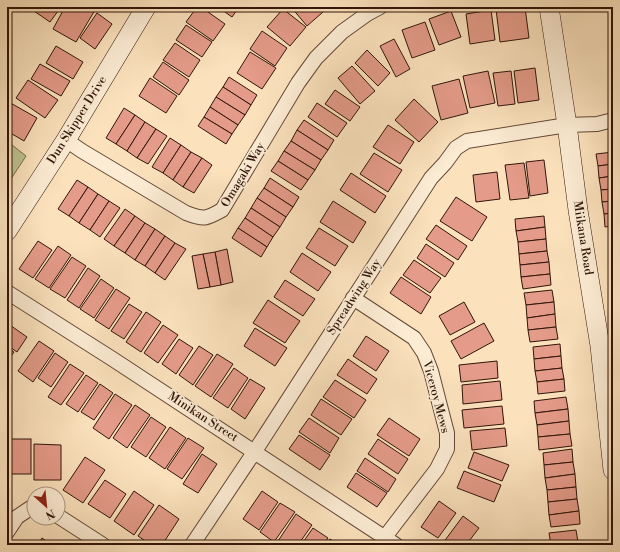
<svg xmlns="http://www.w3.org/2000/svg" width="620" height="552" font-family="'Libre Bodoni',serif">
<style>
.green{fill:#bdc392;stroke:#766c4e}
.building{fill:#e49b89;stroke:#301509}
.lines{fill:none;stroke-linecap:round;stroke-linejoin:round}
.street-casing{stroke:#634836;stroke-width:16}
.secondary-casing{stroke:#301509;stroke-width:20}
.street{stroke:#fcecd4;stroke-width:14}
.secondary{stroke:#fcecd4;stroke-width:19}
.labels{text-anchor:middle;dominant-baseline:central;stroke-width:3.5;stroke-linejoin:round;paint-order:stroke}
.street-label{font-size:12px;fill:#301509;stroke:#fcecd4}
</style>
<rect width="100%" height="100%" fill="#fbe2bd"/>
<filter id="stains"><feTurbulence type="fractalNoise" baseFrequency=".005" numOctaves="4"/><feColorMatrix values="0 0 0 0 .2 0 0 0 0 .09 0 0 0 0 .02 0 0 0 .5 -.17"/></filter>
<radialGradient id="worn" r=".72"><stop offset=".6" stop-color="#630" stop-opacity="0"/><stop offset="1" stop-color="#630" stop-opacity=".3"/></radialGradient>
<!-- green -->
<polygon class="green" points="7,141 26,156 7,185"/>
<!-- building -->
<g class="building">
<polygon points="32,7 61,7 50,22 31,9"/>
<polygon points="65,7 90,7 95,10 76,42 53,29"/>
<polygon points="197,7 201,7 225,24 213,41 186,22"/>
<polygon points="218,7 239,7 232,17"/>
<polygon points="291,7 319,7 323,12 307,26"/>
<polygon points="513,7 525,7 529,38 500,42 496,9"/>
<polygon points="283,9 306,27 290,46 267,27"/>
<polygon points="491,10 495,40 470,44 466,14"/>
<polygon points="451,11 461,37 439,45 429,19"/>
<polygon points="97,13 112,24 95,49 80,38"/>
<polygon points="425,22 435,50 412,58 402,30"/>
<polygon points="186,25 212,42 202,57 176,40"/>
<polygon points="262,31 287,48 275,66 250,49"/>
<polygon points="394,39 410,69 396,77 380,46"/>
<polygon points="175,43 200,60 189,77 163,60"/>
<polygon points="56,46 83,62 73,79 46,63"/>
<polygon points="367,50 390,73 378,86 355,63"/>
<polygon points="250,52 276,68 262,89 237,73"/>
<polygon points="163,62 189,80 179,95 153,77"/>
<polygon points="40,64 70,81 61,96 31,79"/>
<polygon points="352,66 375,91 360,104 338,78"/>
<polygon points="535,68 539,100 518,103 514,71"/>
<polygon points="488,71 495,103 470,108 463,76"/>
<polygon points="511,71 515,104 498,106 493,73"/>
<polygon points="229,77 257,95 251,105 223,87"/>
<polygon points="150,78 177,96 166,113 139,96"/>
<polygon points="459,79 468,113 441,120 432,86"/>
<polygon points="28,80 58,100 45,118 16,98"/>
<polygon points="223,87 251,105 245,115 216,97"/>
<polygon points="335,90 360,107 350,121 325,104"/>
<polygon points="216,97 245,115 238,125 210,107"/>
<polygon points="414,99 438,122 419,142 395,120"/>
<polygon points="7,101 37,118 24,141 7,131"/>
<polygon points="317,103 347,123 337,137 308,117"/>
<polygon points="210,107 238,125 232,134 204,117"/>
<polygon points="124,108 135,115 116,144 106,138"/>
<polygon points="135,115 145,122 127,151 116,144"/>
<polygon points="204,117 232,134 226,144 198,126"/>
<polygon points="304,120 334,140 328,150 297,130"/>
<polygon points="145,122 156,129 137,158 127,151"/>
<polygon points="388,125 414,142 400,164 373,147"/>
<polygon points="156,129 167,136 148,164 137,158"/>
<polygon points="297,130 328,150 321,160 291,141"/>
<polygon points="170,138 181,145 163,173 152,167"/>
<polygon points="291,141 321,160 315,170 284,151"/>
<polygon points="181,145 191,152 173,180 163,173"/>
<polygon points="284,151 315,170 308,180 278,161"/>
<polygon points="191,152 202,158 183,187 173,180"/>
<polygon points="613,152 613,164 598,166 596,154"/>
<polygon points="374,153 402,170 388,192 360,174"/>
<polygon points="202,158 212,165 194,193 183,187"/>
<polygon points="544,160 548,193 530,196 526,162"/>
<polygon points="278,161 308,180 301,190 271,171"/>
<polygon points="524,163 529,198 510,200 505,165"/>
<polygon points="613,164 613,176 599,178 598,166"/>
<polygon points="497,172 500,199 476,202 473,175"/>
<polygon points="351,173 386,196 375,213 340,190"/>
<polygon points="613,176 613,189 601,190 599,178"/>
<polygon points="270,178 299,197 293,207 264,188"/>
<polygon points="77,180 88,187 69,216 58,209"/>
<polygon points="88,187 98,194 79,223 69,216"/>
<polygon points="264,188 293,207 286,217 257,198"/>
<polygon points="613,189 613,201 602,202 601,190"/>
<polygon points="98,194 109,201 90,230 79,223"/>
<polygon points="456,197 487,217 472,241 440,221"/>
<polygon points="257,198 286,217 280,227 251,208"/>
<polygon points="109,201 120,208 100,237 90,230"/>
<polygon points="333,201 366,222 353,243 320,222"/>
<polygon points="613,201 613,213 604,214 602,202"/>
<polygon points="251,208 280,227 273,237 245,218"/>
<polygon points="125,209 135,216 114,246 104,239"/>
<polygon points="613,213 613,226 605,227 604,214"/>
<polygon points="135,216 145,223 125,253 114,246"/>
<polygon points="544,216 545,227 516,231 515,219"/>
<polygon points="245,218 273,237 267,247 238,228"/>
<polygon points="145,223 155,229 135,260 125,253"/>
<polygon points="436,225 467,246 458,260 426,239"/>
<polygon points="545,227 546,239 518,242 516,231"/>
<polygon points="238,228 267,247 261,257 232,238"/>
<polygon points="319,228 348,246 335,266 306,248"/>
<polygon points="155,229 165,236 145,266 135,260"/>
<polygon points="165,236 175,243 155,273 145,266"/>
<polygon points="546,239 547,251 519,254 518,242"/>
<polygon points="38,241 52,250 33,278 19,269"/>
<polygon points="175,243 186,249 165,280 155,273"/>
<polygon points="426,244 454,263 445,277 417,258"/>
<polygon points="58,246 71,255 49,288 35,279"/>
<polygon points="227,249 233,282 221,285 215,252"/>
<polygon points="547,251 549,262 520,265 519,254"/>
<polygon points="215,252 221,285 210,287 203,254"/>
<polygon points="302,253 331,272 318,291 290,272"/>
<polygon points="203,254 210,287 198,289 192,256"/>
<polygon points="72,257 86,266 65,298 50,289"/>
<polygon points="414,260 441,278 430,293 403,275"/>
<polygon points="549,262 550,274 521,277 520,265"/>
<polygon points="88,268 100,276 79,308 67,300"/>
<polygon points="550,274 551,285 523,289 521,277"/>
<polygon points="401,277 431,297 421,314 390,293"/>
<polygon points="101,279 114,288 94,318 80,309"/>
<polygon points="285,280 315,299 303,316 274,297"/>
<polygon points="116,289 130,298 109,329 95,320"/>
<polygon points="552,290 554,302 526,305 524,293"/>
<polygon points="268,300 300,321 285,343 253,323"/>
<polygon points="464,302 475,322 450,335 439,316"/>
<polygon points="554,302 555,314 527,318 526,305"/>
<polygon points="129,304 142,312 124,339 111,331"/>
<polygon points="146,312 161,322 141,352 126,342"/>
<polygon points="555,314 556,327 528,330 527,318"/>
<polygon points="7,323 27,337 17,352 7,345"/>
<polygon points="484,323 494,341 461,359 451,341"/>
<polygon points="163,325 178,335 158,363 144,353"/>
<polygon points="556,327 558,339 530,342 528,330"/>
<polygon points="255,328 287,348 275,366 244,346"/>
<polygon points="366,336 389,351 376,371 353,356"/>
<polygon points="179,339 193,348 176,374 162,364"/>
<polygon points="39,341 54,351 33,382 18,371"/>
<polygon points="560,344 561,356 534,359 533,347"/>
<polygon points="199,346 213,355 193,385 179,375"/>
<polygon points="7,348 14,352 7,362"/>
<polygon points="55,353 68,362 51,387 38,378"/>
<polygon points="217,354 233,364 211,397 195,386"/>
<polygon points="561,356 562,368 535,371 534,359"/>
<polygon points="348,359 377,379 367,394 337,375"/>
<polygon points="497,361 498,378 461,382 459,365"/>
<polygon points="70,364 84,373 61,405 48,397"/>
<polygon points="234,368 248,378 228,408 213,398"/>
<polygon points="562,368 564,379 537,382 535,371"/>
<polygon points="86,375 98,383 78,412 66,404"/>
<polygon points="250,379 265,388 245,419 231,409"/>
<polygon points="564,379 565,391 538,394 537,382"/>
<polygon points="335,380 366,400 354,418 323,397"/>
<polygon points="500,381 502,400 463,404 462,385"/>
<polygon points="100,384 113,393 94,420 81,412"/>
<polygon points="115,394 132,405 109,439 93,428"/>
<polygon points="566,397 568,409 535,413 534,401"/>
<polygon points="321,399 352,419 341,435 311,415"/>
<polygon points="135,405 150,415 127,448 113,438"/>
<polygon points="502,406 504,424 464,428 462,410"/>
<polygon points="568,409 569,421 537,425 535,413"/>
<polygon points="151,417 166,427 146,457 131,447"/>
<polygon points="309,418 339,438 330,453 299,432"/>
<polygon points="389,418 420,439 409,456 377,435"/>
<polygon points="569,421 570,434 538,437 537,425"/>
<polygon points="170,427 186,438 165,469 149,458"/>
<polygon points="505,428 507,446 472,450 470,431"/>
<polygon points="570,434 572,446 539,450 538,437"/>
<polygon points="299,435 330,455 320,470 289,449"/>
<polygon points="188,438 204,448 182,479 167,469"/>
<rect x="7" y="439" width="24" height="35"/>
<polygon points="378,439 408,459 398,474 368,454"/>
<polygon points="34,444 61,445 61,480 34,480"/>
<polygon points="572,449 573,462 544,465 543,453"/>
<polygon points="474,452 509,465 502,481 468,468"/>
<polygon points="202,454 217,464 198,493 183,484"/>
<polygon points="85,457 105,470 83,503 63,490"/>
<polygon points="365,458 396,479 388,492 357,471"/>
<polygon points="573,462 575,474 545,478 544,465"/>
<polygon points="464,471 501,485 494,502 457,488"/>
<polygon points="356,473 387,493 377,507 347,487"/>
<polygon points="575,474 576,487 547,490 545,478"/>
<polygon points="105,480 126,494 110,518 88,504"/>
<polygon points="576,487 577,499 548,502 547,490"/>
<polygon points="134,491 154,505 134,535 114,521"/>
<polygon points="262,491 278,502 259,530 243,519"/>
<polygon points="577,499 579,511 549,515 548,502"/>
<polygon points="439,501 456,513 438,538 421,527"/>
<polygon points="280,503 295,512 274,542 260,532"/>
<polygon points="159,505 179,519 162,545 151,545 138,536"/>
<polygon points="579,511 580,524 551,527 549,515"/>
<polygon points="296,514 312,525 298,545 283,545 278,541"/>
<polygon points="463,516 479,528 466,545 446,545 443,543"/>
<polygon points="313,528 328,538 323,545 301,545"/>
<polygon points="576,530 578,542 551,545 549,533"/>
<polygon points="42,538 52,545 38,545"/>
<polygon points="330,539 339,545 326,545"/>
<polygon points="578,542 578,545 551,545"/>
</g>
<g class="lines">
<defs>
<g id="street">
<path d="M66 140 82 151 186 213C204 220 206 219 222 210L298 83 316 58 342 32 367 14 380 7"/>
<polyline points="7,292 111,358 396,545"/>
<polyline points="353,298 414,338 424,353 431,371 447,433 447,449 437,469 385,537"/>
<polyline points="58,516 103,545"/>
<polyline points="7,532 17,517 32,507 34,507"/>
<polyline points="192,545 255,451 431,178 445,163 456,148 467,141 567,125 597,124 613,120"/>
</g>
<g id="secondary">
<polyline points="549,7 567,125 578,210 600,346 613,470"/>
<polyline points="7,231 66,140 146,7"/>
</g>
</defs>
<!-- street casing -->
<use href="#street" class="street-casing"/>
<!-- secondary casing -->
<use href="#secondary" class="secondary-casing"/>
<!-- street -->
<use href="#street" class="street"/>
<!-- secondary -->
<use href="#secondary" class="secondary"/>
</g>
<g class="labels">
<!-- street labels -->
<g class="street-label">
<text transform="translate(77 120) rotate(-58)">Dun Skipper Drive</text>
<text transform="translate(243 175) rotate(-59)">Omagaki Way</text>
<text transform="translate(583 238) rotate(81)">Miikana Road</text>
<text transform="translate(354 297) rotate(-57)">Spreadwing Way</text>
<text transform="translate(436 397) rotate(75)">Viceroy Mews</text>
<text transform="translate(203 417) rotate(33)">Minikan Street</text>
</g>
</g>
<!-- margin -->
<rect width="620" height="552" fill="none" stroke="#fbe2bd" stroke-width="24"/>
<rect x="8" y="8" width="604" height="536" fill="none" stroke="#301509" stroke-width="2"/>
<rect x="12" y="12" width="596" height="528" fill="none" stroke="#301509"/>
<!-- north arrow -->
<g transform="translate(46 506) rotate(153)"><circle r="19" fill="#fcecd4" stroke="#aa9683"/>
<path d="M0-3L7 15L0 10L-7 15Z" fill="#8f2418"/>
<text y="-6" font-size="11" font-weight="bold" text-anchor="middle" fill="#301509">N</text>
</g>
<rect width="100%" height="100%" filter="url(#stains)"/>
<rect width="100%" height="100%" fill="url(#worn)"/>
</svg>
